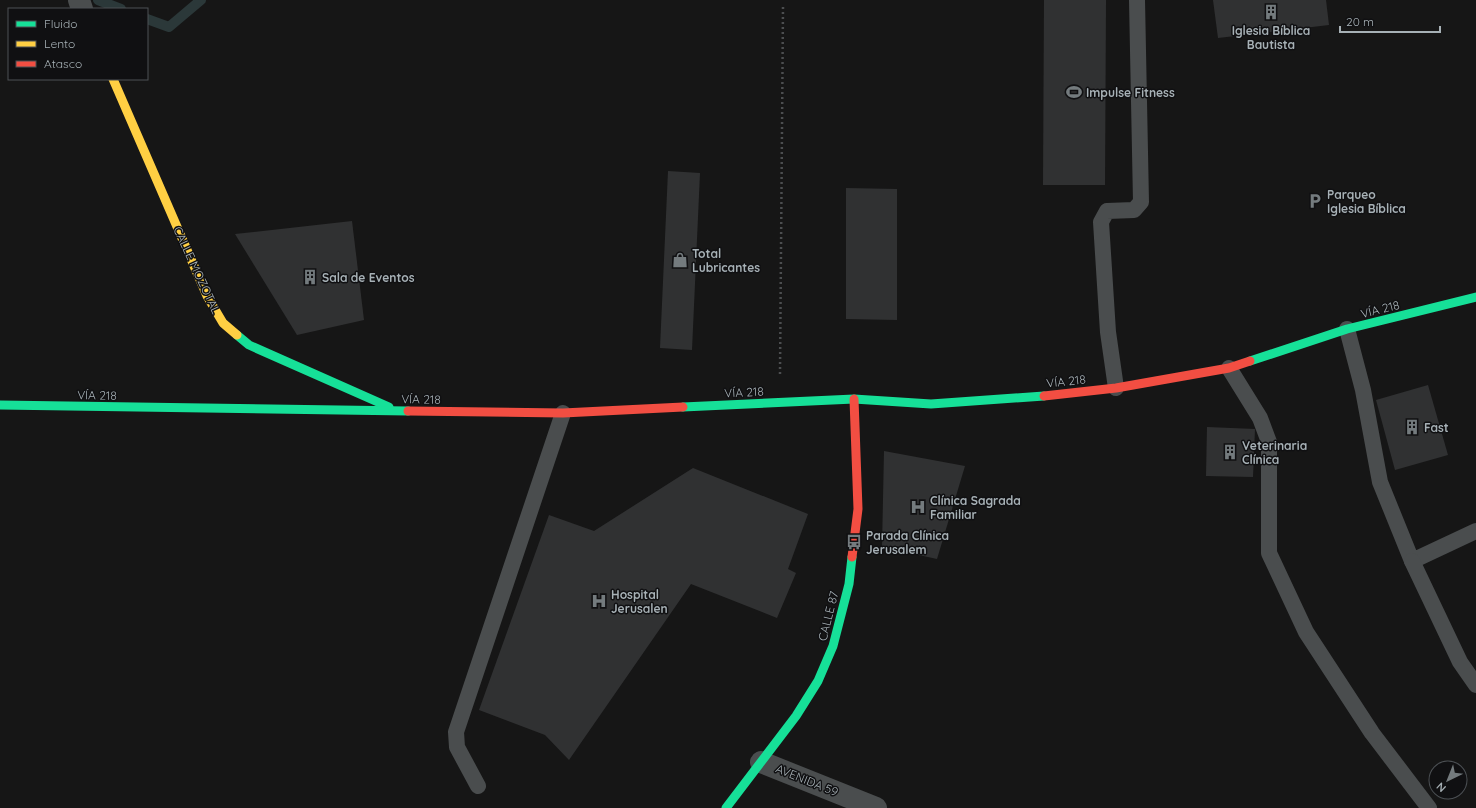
<svg xmlns="http://www.w3.org/2000/svg" width="1476" height="808" font-family="Quicksand,sans-serif">
<style>
.lines{fill:none;stroke-linecap:round;stroke-linejoin:round}
.stream{stroke:#2b3839;stroke-width:10}
.building{fill:#303132}
.path{stroke:#4c4e50;stroke-width:2.5;stroke-dasharray:2 3;stroke-linecap:butt}
.lane{stroke:#4a4d4e;stroke-width:16}
.street{stroke:#4a4d4e;stroke-width:22}
.fast{stroke:#16e098;stroke-width:9}
.slow{stroke:#ffcf43;stroke-width:9}
.jam{stroke:#f24e42;stroke-width:9}
.labels{text-anchor:middle;dominant-baseline:central;stroke-width:3;stroke-linejoin:round;paint-order:stroke}
.poi-label{font-size:12px;font-weight:bold;fill:#a7b1b6;stroke:#101012;text-anchor:start}
.street-label{font-size:12px;fill:#a7b1b6;stroke:#101012}
</style>
<rect width="100%" height="100%" fill="#161616"/>
<g class="lines">
<!-- stream -->
<g class="stream">
<polyline points="98,0 121,9"/>
<polyline points="147,19 169,27 201,0"/>
</g>
</g>
<!-- building -->
<g class="building">
<polygon points="1044,0 1106,0 1105,185 1043,185"/>
<polygon points="1213,0 1326,0 1329,25 1218,38"/>
<polygon points="668,171 700,173 692,350 660,348"/>
<polygon points="846,188 897,189 897,320 846,319"/>
<polygon points="352,221 364,320 297,335 235,234"/>
<polygon points="1428,385 1448,455 1395,470 1376,400"/>
<polygon points="1207,427 1255,429 1253,477 1206,476"/>
<polygon points="884,451 965,466 937,559 882,547"/>
<polygon points="693,468 808,514 788,569 796,573 777,618 691,584 569,760 545,735 479,710 549,515 594,531"/>
</g>
<g class="lines">
<!-- path -->
<polyline class="path" points="780,374 783,7"/>
<!-- lane -->
<g class="lane">
<polyline points="1347,329 1363,390 1380,482 1412,561 1476,531"/>
<polyline points="1229,368 1260,418 1269,442 1269,553 1306,632 1372,733 1429,808"/>
<polyline points="1116,388 1108,332 1101,222 1107,211 1134,210 1141,202 1137,0"/>
<polyline points="1412,561 1460,662 1476,685"/>
<polyline points="478,786 457,747 456,732 563,413"/>
</g>
<!-- street -->
<g class="street">
<polyline points="79,0 82,9"/>
<polyline points="761,762 876,808"/>
</g>
<!-- fast -->
<g class="fast">
<polyline points="237,335 249,345 389,407"/>
<polyline points="1250,361 1347,329 1476,297"/>
<polyline points="0,405 408,411"/>
<polyline points="683,407 854,399 931,404 1044,396"/>
<polyline points="726,808 796,716 818,681 833,646 849,584 852,557"/>
</g>
<!-- slow -->
<polyline class="slow" points="113,79 207,296 223,323 237,335"/>
<!-- jam -->
<g class="jam">
<polyline points="1044,396 1116,388 1229,368 1250,361"/>
<polyline points="408,411 563,413 683,407"/>
<polyline points="852,557 858,509 854,399"/>
</g>
</g>
<!-- icons -->
<defs>
<symbol id="building-bare" viewBox="-9 -9 18 18"><path d="M-4-6H4V6H1V3H-1V6H-4ZM-2.5-4.3h1.7v1.8h-1.7ZM.8-4.3h1.7v1.8H.8ZM-2.5-1h1.7V.8h-1.7ZM.8-1h1.7V.8H.8Z" fill="#747b7e" stroke="#101012" stroke-width="2.5" paint-order="stroke"/></symbol>
<symbol id="stadium-bare" viewBox="-9 -9 18 18"><path d="M0-5a6.5 5 0 1 0 0 10a6.5 5 0 1 0 0-10ZM-3.5-1.8h7v3.6h-7Z" fill="#747b7e" stroke="#101012" stroke-width="2.5" paint-order="stroke"/></symbol>
<symbol id="parking-bare" viewBox="-9 -9 18 18"><path d="M-3.5-5.5H1a3.5 3.5 0 0 1 0 7H-1V5.5H-3.5ZM-1-3.4V-.6H.8a1.4 1.4 0 0 0 0-2.8Z" fill="#747b7e" stroke="#101012" stroke-width="2.5" paint-order="stroke"/></symbol>
<symbol id="shop-bare" viewBox="-9 -9 18 18"><path d="M-5-2.5h2.3a2.7 3.5 0 0 1 5.4 0H5L5.5 6h-11ZM-1.5-2.5h3a1.5 2.3 0 0 0-3 0Z" fill="#747b7e" stroke="#101012" stroke-width="2.5" paint-order="stroke"/></symbol>
<symbol id="hospital-bare" viewBox="-9 -9 18 18"><path d="M-5-5h3v3.5h4V-5h3V5h-3V1.5h-4V5h-3Z" fill="#747b7e" stroke="#101012" stroke-width="2.5" paint-order="stroke"/></symbol>
<symbol id="bus-bare" viewBox="-9 -9 18 18"><path d="M-5-6H5V4H4V6H2V4H-2V6H-4V4H-5ZM-3.5-4V0h7V-4ZM-3.5 1.2v1.5H-2V1.2ZM2 1.2v1.5H3.5V1.2Z" fill="#747b7e" stroke="#101012" stroke-width="2.5" paint-order="stroke"/></symbol>
</defs>
<g fill-rule="evenodd">
<use href="#building-bare" x="1260" y="1" width="22" height="22"/>
<use href="#stadium-bare" x="1063" y="81" width="22" height="22"/>
<use href="#parking-bare" x="1304" y="190" width="22" height="22"/>
<use href="#shop-bare" x="669" y="249" width="22" height="22"/>
<use href="#building-bare" x="299" y="266" width="22" height="22"/>
<use href="#building-bare" x="1401" y="416" width="22" height="22"/>
<use href="#building-bare" x="1219" y="441" width="22" height="22"/>
<use href="#hospital-bare" x="907" y="496" width="22" height="22"/>
<use href="#bus-bare" x="843" y="531" width="22" height="22"/>
<use href="#hospital-bare" x="588" y="590" width="22" height="22"/>
</g>
<g class="labels">
<!-- poi labels -->
<g class="poi-label">
<text x="1271" y="30" text-anchor="middle">Iglesia Bíblica<tspan x="1271" dy="14">Bautista</tspan></text>
<text x="1086" y="92">Impulse Fitness</text>
<text x="1327" y="194">Parqueo<tspan x="1327" dy="14">Iglesia Bíblica</tspan></text>
<text x="692" y="253">Total<tspan x="692" dy="14">Lubricantes</tspan></text>
<text x="322" y="277">Sala de Eventos</text>
<text x="1424" y="427">Fast</text>
<text x="1242" y="445">Veterinaria<tspan x="1242" dy="14">Clínica</tspan></text>
<text x="930" y="500">Clínica Sagrada<tspan x="930" dy="14">Familiar</tspan></text>
<text x="866" y="535">Parada Clínica<tspan x="866" dy="14">Jerusalem</tspan></text>
<text x="611" y="594">Hospital<tspan x="611" dy="14">Jerusalen</tspan></text>
</g>
<!-- street labels -->
<g class="street-label">
<text transform="translate(197 270) rotate(65)">CALLE MOZOTAL</text>
<text transform="translate(1380 309) rotate(-14)">VÍA 218</text>
<text transform="translate(1066 381) rotate(-6)">VÍA 218</text>
<text transform="translate(744 392) rotate(-3)">VÍA 218</text>
<text transform="translate(97 395) rotate(1)">VÍA 218</text>
<text transform="translate(421 399) rotate(1)">VÍA 218</text>
<text transform="translate(828 616) rotate(-76)">CALLE 87</text>
<text transform="translate(807 780) rotate(22)">AVENIDA 59</text>
</g>
</g>
<!-- legend -->
<rect x="8" y="8" width="140" height="72" fill="#101012" stroke="#4c5054"/>
<rect x="16" y="21" width="20" height="6" fill="#16e098" stroke="#4c5054"/>
<text x="44" y="28" font-size="12" fill="#a7b1b6">Fluido</text>
<rect x="16" y="41" width="20" height="6" fill="#ffcf43" stroke="#4c5054"/>
<text x="44" y="48" font-size="12" fill="#a7b1b6">Lento</text>
<rect x="16" y="61" width="20" height="6" fill="#f24e42" stroke="#4c5054"/>
<text x="44" y="68" font-size="12" fill="#a7b1b6">Atasco</text>
<!-- north arrow -->
<g transform="translate(1448 780) rotate(223)"><circle r="19" fill="#101012" stroke="#4c5054"/>
<path d="M0-3L7 15L0 10L-7 15Z" fill="#747b7e"/>
<text y="-6" font-size="11" font-weight="bold" text-anchor="middle" fill="#a7b1b6">N</text>
</g>
<!-- scale -->
<path d="M1340 26v6h100v-6" fill="none" stroke="#a7b1b6" stroke-width="2"/>
<text x="1346" y="26" font-size="12" fill="#a7b1b6" stroke="#101012" stroke-width="3" paint-order="stroke">20 m</text>
</svg>
